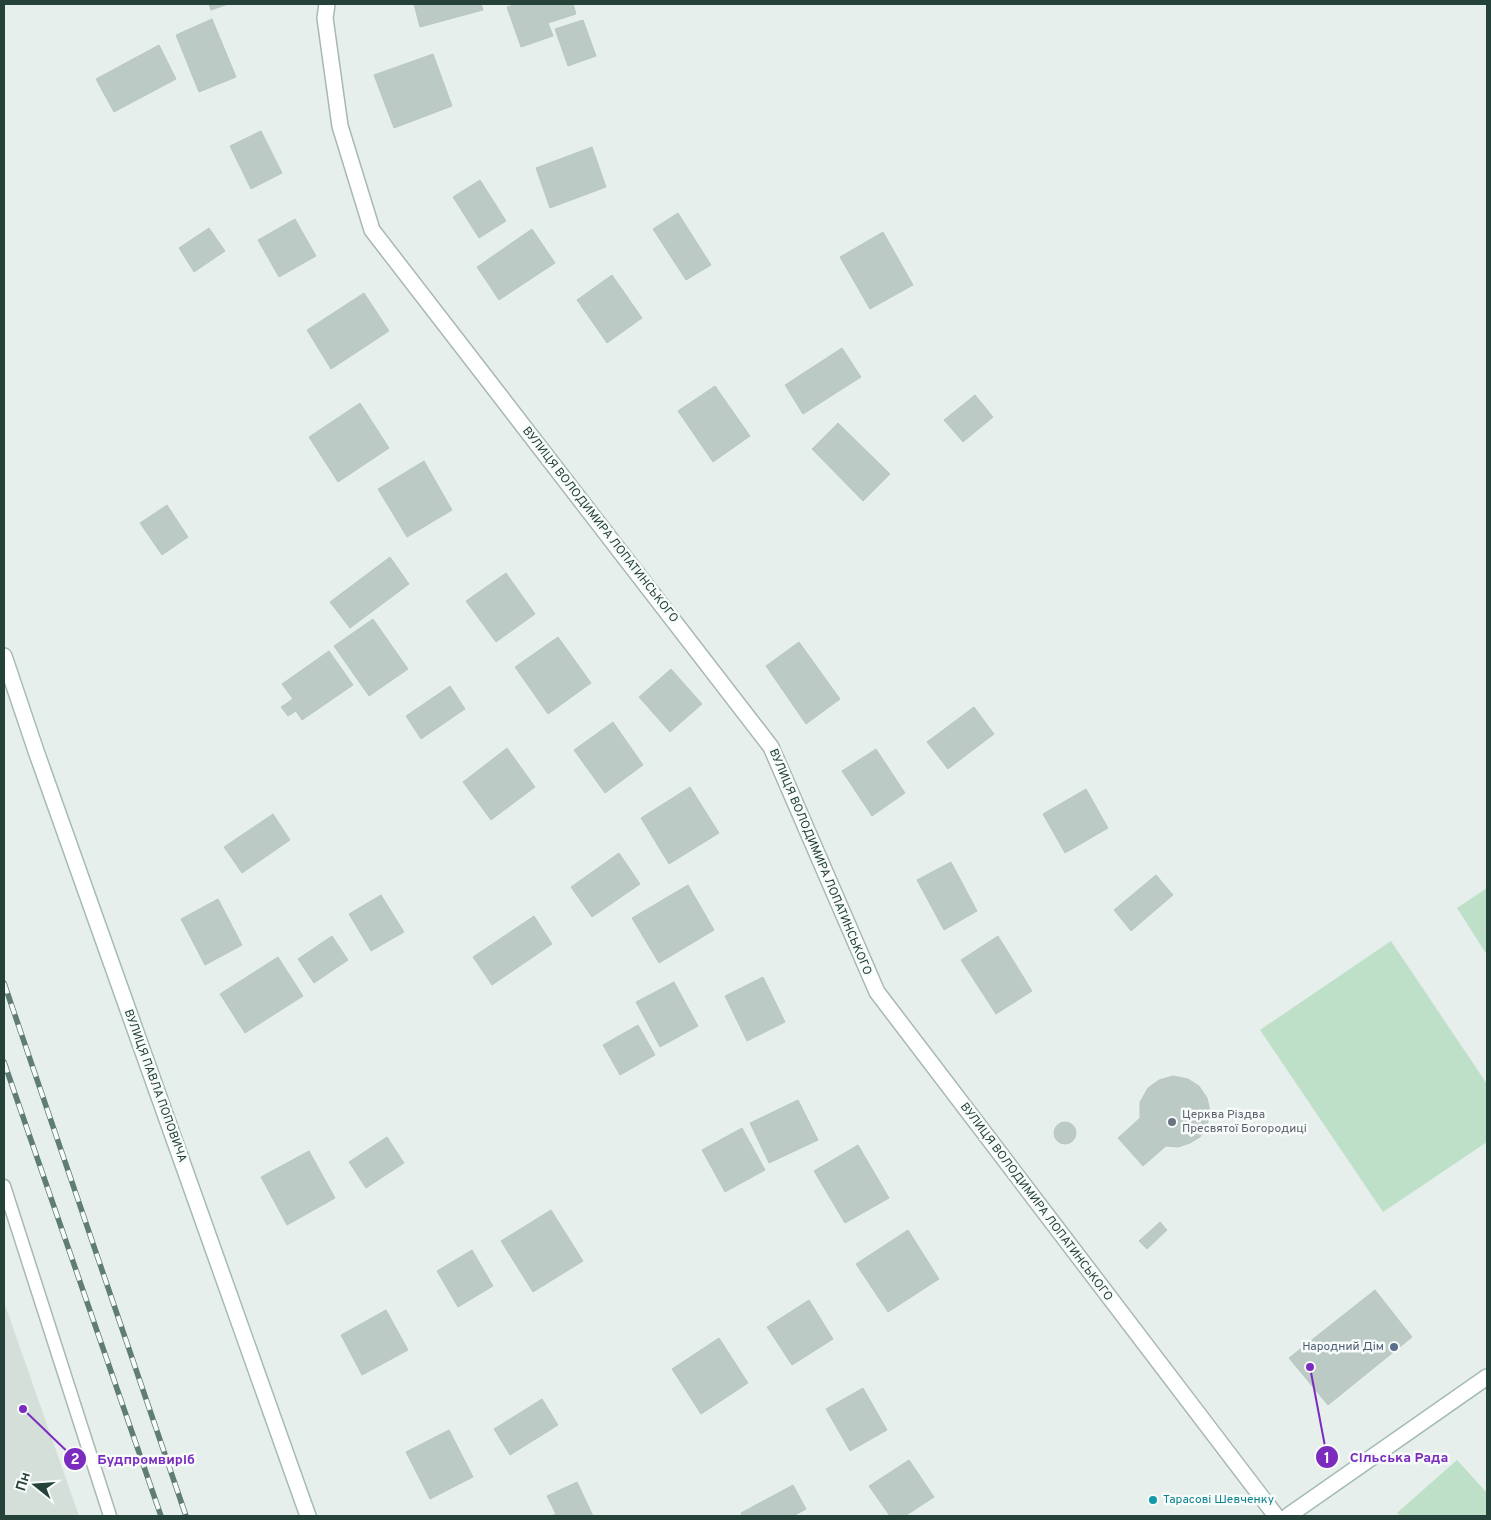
<svg xmlns="http://www.w3.org/2000/svg" width="1491" height="1520" font-family="Overpass,sans-serif">
<style>
.built{fill:#d4dfda}
.green{fill:#bfe0c8}
.building{fill:#bbcac4;stroke:#b8c9c2}
.lines{fill:none;stroke-linecap:round;stroke-linejoin:round}
.lane-casing{stroke:#a8b8b2;stroke-width:15}
.street-casing{stroke:#a8b8b2;stroke-width:18}
.secondary-casing{stroke:#a4bbb3;stroke-width:18}
.lane{stroke:#fff;stroke-width:12}
.street{stroke:#fff;stroke-width:15}
.secondary{stroke:#fff;stroke-width:15}
.rail-casing{stroke:#5f7d75;stroke-width:5.5}
.rail{stroke:#f7fbf9;stroke-width:4;stroke-dasharray:11;stroke-linecap:butt}
.worship-dot{fill:#6b7280;stroke:#f7fbf9;stroke-width:2}
.service-dot{fill:#5c6f8a;stroke:#f7fbf9;stroke-width:2}
.culture-dot{fill:#0f9aa8;stroke:#f7fbf9;stroke-width:2}
.labels{text-anchor:middle;dominant-baseline:central;stroke-width:5;stroke-linejoin:round;paint-order:stroke}
.street-label{font-size:12px;fill:#24423a;stroke:#f7fbf9}
.worship-label{font-size:12px;fill:#5b616d;stroke:#f7fbf9;text-anchor:start}
.service-label{font-size:12px;fill:#4e5e75;stroke:#f7fbf9;text-anchor:end}
.culture-label{font-size:12px;fill:#0d838f;stroke:#f7fbf9;text-anchor:start}
.leader{fill:none;stroke:#7b2cbf;stroke-width:2}
.callout-dot{fill:#7b2cbf;stroke:#f7fbf9;stroke-width:2}
.mark-label{font-size:15px;text-anchor:middle;font-weight:bold;fill:#fff}
.callout-label{font-size:14px;text-anchor:middle;font-weight:bold;fill:#7b2cbf;stroke:#f7fbf9;stroke-width:5;stroke-linejoin:round;paint-order:stroke}
</style>
<rect width="100%" height="100%" fill="#e6efeb"/>
<!-- built -->
<polygon class="built" points="4,1302 79,1516 4,1516"/>
<!-- green -->
<g class="green">
<polygon points="1487,888 1487,955 1457,908"/>
<polygon points="1391,941 1487,1084 1487,1142 1383,1212 1260,1030"/>
<polygon points="1457,1460 1487,1493 1487,1516 1400,1516 1397,1513"/>
</g>
<!-- building -->
<g class="building">
<polygon points="209,4 228,4 211,10"/>
<polygon points="414,4 481,4 483,10 420,27"/>
<polygon points="517,4 573,4 576,14 548,23 553,36 521,47 507,7"/>
<polygon points="212,19 236,77 199,92 176,35"/>
<polygon points="583,20 596,56 568,66 555,29"/>
<polygon points="159,45 176,79 114,112 96,79"/>
<polygon points="433,54 452,106 394,128 374,75"/>
<polygon points="261,131 282,173 251,189 230,146"/>
<polygon points="592,147 606,187 550,208 536,168"/>
<polygon points="480,180 506,221 479,238 453,197"/>
<polygon points="678,213 711,265 686,280 653,229"/>
<polygon points="295,219 316,256 279,277 258,240"/>
<polygon points="209,228 225,251 194,272 179,248"/>
<polygon points="532,229 555,263 499,300 477,267"/>
<polygon points="883,232 913,285 870,309 840,257"/>
<polygon points="612,275 642,318 607,343 577,300"/>
<polygon points="364,293 389,331 331,369 307,330"/>
<polygon points="842,348 861,377 803,414 785,385"/>
<polygon points="715,386 750,436 713,462 678,411"/>
<polygon points="975,395 993,417 963,442 944,420"/>
<polygon points="360,403 389,448 338,482 309,437"/>
<polygon points="838,423 890,474 863,501 812,449"/>
<polygon points="424,461 452,510 407,537 378,489"/>
<polygon points="167,505 188,537 162,555 140,523"/>
<polygon points="390,557 409,584 350,628 330,602"/>
<polygon points="506,573 535,614 496,642 466,601"/>
<polygon points="373,619 408,669 369,696 334,646"/>
<polygon points="558,637 591,683 548,714 515,667"/>
<polygon points="799,642 840,699 806,724 766,666"/>
<polygon points="329,651 353,685 302,720 296,711 288,716 281,707 293,699 282,684"/>
<polygon points="671,669 702,704 670,732 639,697"/>
<polygon points="450,686 465,709 421,739 406,716"/>
<polygon points="974,707 994,734 948,769 927,742"/>
<polygon points="613,722 643,765 605,793 574,750"/>
<polygon points="507,748 535,787 491,820 463,782"/>
<polygon points="876,749 905,793 872,816 842,771"/>
<polygon points="690,787 719,833 669,864 641,818"/>
<polygon points="1086,789 1108,828 1065,853 1043,814"/>
<polygon points="273,814 290,840 242,873 224,847"/>
<polygon points="619,853 640,884 592,917 571,887"/>
<polygon points="951,862 977,911 944,930 917,880"/>
<polygon points="1156,875 1173,895 1131,931 1114,910"/>
<polygon points="688,885 714,930 659,963 632,918"/>
<polygon points="381,895 404,932 371,951 349,914"/>
<polygon points="218,899 242,945 205,965 181,919"/>
<polygon points="534,916 552,944 492,985 473,957"/>
<polygon points="332,936 348,960 314,983 298,959"/>
<polygon points="998,936 1032,991 996,1014 961,960"/>
<polygon points="278,957 303,996 245,1033 220,994"/>
<polygon points="763,977 785,1022 747,1041 725,996"/>
<polygon points="674,982 698,1026 660,1047 636,1002"/>
<polygon points="638,1025 655,1055 620,1075 603,1045"/>
<polygon points="1173,1076 1188,1079 1199,1086 1207,1098 1210,1111 1207,1126 1200,1137 1190,1143 1178,1147 1166,1146 1143,1166 1118,1138 1140,1118 1140,1102 1148,1088 1159,1080"/>
<polygon points="798,1100 818,1140 769,1163 750,1123"/>
<circle cx="1065" cy="1133" r="11"/>
<polygon points="742,1128 765,1170 725,1192 702,1150"/>
<polygon points="387,1137 404,1163 366,1188 349,1162"/>
<polygon points="858,1145 889,1198 845,1223 814,1171"/>
<polygon points="309,1151 335,1198 287,1225 261,1177"/>
<polygon points="551,1210 583,1261 533,1292 501,1241"/>
<polygon points="1160,1222 1167,1230 1147,1249 1139,1241"/>
<polygon points="908,1230 939,1279 888,1312 856,1264"/>
<polygon points="472,1250 493,1286 458,1307 437,1271"/>
<polygon points="1375,1290 1412,1337 1328,1405 1289,1358"/>
<polygon points="809,1300 833,1339 792,1365 767,1327"/>
<polygon points="386,1310 408,1350 362,1375 341,1335"/>
<polygon points="719,1338 748,1383 701,1414 672,1369"/>
<polygon points="863,1388 887,1430 850,1451 826,1409"/>
<polygon points="542,1399 558,1425 510,1455 494,1429"/>
<polygon points="449,1430 473,1477 430,1499 406,1452"/>
<polygon points="909,1460 934,1497 905,1516 890,1516 869,1486"/>
<polygon points="577,1482 593,1516 551,1516 556,1514 547,1496"/>
<polygon points="793,1485 806,1509 793,1516 742,1516 741,1513"/>
</g>
<g class="lines">
<defs>
<polyline id="lane" points="4,1186 110,1516"/>
<polyline id="street" points="327,4 325,18 340,126 372,230 771,747 877,992 1276,1516"/>
<g id="secondary">
<polyline points="4,656 36,751 308,1516"/>
<polyline points="1288,1516 1487,1377"/>
</g>
</defs>
<!-- lane casing -->
<use href="#lane" class="lane-casing"/>
<!-- street casing -->
<use href="#street" class="street-casing"/>
<!-- secondary casing -->
<use href="#secondary" class="secondary-casing"/>
<!-- lane -->
<use href="#lane" class="lane"/>
<!-- street -->
<use href="#street" class="street"/>
<!-- secondary -->
<use href="#secondary" class="secondary"/>
<defs>
<g id="rail">
<polyline points="4,983 186,1516"/>
<polyline points="4,1062 161,1516"/>
</g>
</defs>
<!-- rail casing -->
<use href="#rail" class="rail-casing"/>
<!-- rail -->
<use href="#rail" class="rail"/>
</g>
<!-- markers -->
<circle class="worship-dot" cx="1172" cy="1122" r="5"/>
<circle class="service-dot" cx="1394" cy="1347" r="5"/>
<circle class="culture-dot" cx="1153" cy="1500" r="5"/>
<g class="labels">
<!-- street labels -->
<g class="street-label">
<text transform="translate(600 525) rotate(52)">ВУЛИЦЯ ВОЛОДИМИРА ЛОПАТИНСЬКОГО</text>
<text transform="translate(820 862) rotate(67)">ВУЛИЦЯ ВОЛОДИМИРА ЛОПАТИНСЬКОГО</text>
<text transform="translate(155 1086) rotate(70)">ВУЛИЦЯ ПАВЛА ПОПОВИЧА</text>
<text transform="translate(1036 1202) rotate(53)">ВУЛИЦЯ ВОЛОДИМИРА ЛОПАТИНСЬКОГО</text>
</g>
<!-- worship labels -->
<g class="worship-label">
<text x="1182" y="1115">Церква Різдва<tspan x="1182" dy="14">Пресвятої Богородиці</tspan></text>
</g>
<!-- service labels -->
<g class="service-label">
<text x="1384" y="1347">Народний Дім</text>
</g>
<!-- culture labels -->
<g class="culture-label">
<text x="1163" y="1500">Тарасові Шевченку</text>
</g>
</g>
<!-- callouts -->
<path class="leader" d="M1310 1367L1327 1457M23 1409L75 1459"/>
<g class="callout-dot">
<circle cx="1310" cy="1367" r="5"/>
<circle cx="23" cy="1409" r="5"/>
<circle cx="1327" cy="1457" r="12"/>
<circle cx="75" cy="1459" r="12"/>
</g>
<g class="mark-label">
<text x="1327" y="1463">1</text>
<text x="75" y="1464">2</text>
</g>
<g class="callout-label">
<text x="1399" y="1462">Сільська Рада</text>
<text x="146" y="1464">Будпромвиріб</text>
</g>
<!-- border -->
<rect width="1491" height="1520" fill="none" stroke="#24423a" stroke-width="10"/>
<!-- north arrow -->
<g transform="translate(35 1485) rotate(287)" stroke="#f7fbf9" stroke-width="4" paint-order="stroke">
<path d="M0-4L9 19L0 12L-9 19Z" fill="#24423a"/>
<text y="-8" font-size="14" font-weight="bold" text-anchor="middle" fill="#24423a">Пн</text>
</g>
</svg>
